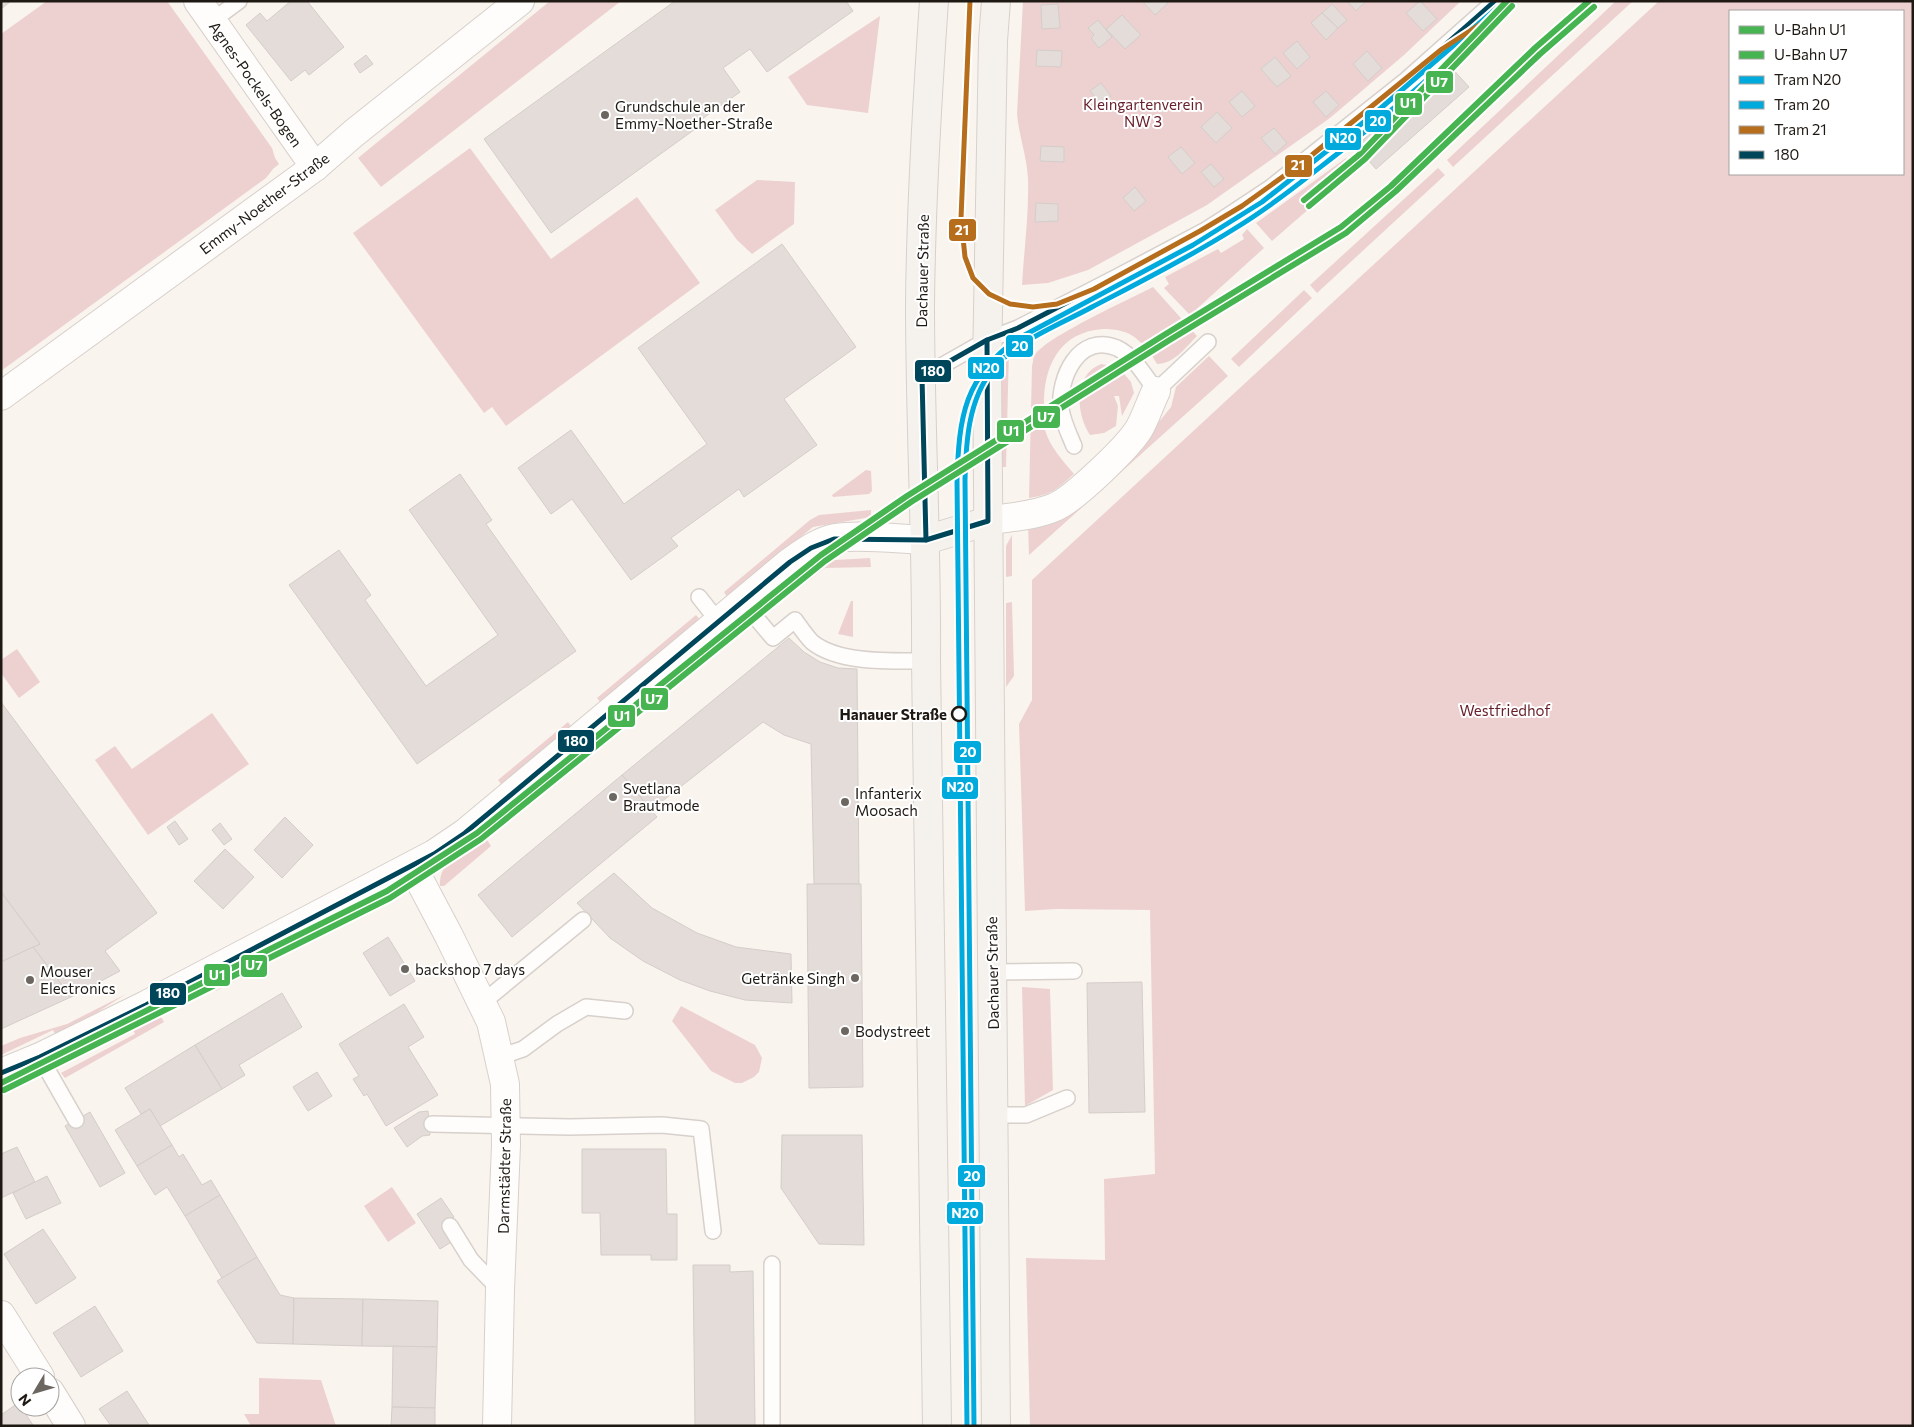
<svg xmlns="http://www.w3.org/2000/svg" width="1914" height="1427" font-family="Commissioner,sans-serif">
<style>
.green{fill:#edd1d0;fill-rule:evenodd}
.building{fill:#e3dcd8;stroke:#d4cdc9}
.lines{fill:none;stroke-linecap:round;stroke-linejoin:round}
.service-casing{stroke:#d7d0cb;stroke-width:18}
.minor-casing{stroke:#d7d0cb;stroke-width:30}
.tertiary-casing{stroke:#d7d0cb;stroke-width:30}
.secondary-casing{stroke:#d7d0cb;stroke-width:30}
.service{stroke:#fefdfc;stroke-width:15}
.minor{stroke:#fefdfc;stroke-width:28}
.tertiary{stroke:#fefdfc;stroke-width:28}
.secondary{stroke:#f5f2ee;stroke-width:28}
.bus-1-casing{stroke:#fff;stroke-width:9}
.bus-1{stroke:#00465a;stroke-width:5}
.tram-1-casing{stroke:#fff;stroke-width:9}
.tram-2-casing{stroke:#fff;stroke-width:9}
.tram-3-casing{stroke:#fff;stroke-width:9}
.tram-1{stroke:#00aadc;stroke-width:5}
.tram-2{stroke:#00aadc;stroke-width:5}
.tram-3{stroke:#b66e1c;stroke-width:5}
.metro-1-casing{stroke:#fff;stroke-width:10}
.metro-2-casing{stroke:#fff;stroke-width:10}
.metro-1{stroke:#46b450;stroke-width:6}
.metro-2{stroke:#46b450;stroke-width:6}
.poi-dot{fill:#6c6660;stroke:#fff;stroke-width:2}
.stop-dot{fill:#fff;stroke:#1f1914;stroke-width:2.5}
.labels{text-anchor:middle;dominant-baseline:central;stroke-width:4;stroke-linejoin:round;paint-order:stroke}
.street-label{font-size:15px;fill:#1f1914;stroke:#fff}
.park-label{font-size:15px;fill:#671f29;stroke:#fff}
.poi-label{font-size:15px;fill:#1f1914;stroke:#fff;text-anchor:start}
.stop-label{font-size:15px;font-weight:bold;fill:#1f1914;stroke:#fff;text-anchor:end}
.line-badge{stroke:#fff;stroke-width:2}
.badge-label{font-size:14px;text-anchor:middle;font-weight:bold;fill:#fff}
</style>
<rect width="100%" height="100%" fill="#faf4ee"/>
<!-- green -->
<g class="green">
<polygon points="47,1 167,1 272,148 275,158 279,164 273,169 266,178 1,371 1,34"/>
<polygon points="550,1 621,1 381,187 358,158"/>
<path d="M1023 1H1461L1404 55 1330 118 1207 205 1088 270 1048 283 1022 285C1024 250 1029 214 1028 179 1027 157 1019 136 1017 114Z"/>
<polygon points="1616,1 1633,1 1453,167 1447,160"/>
<path d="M1659 1H1913V1426H1030L1026 1258 1105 1260 1104 1179 1155 1174 1150 910 1056 909 1025 911 1019 724 1032 700V580ZM1730 11H1903V174H1730Z"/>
<polygon points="880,16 868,113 807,105 788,77"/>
<polygon points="470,148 551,259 637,197 700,283 506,426 492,407 484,413 353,233"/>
<polygon points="1346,158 1356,168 1272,241 1256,223"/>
<polygon points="1438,168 1445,175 1317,293 1310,285"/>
<polygon points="757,180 795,182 794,224 752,254 737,240 715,210"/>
<polygon points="1247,229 1264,248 1190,315 1164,288 1169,284 1165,277 1218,249 1221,253 1244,239 1242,235"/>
<path d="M1153 287 1197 336C1186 347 1174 364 1157 364 1152 355 1146 347 1138 340 1129 331 1115 329 1103 329 1059 332 1043 367 1044 407 1044 414 1043 423 1045 430 1050 447 1063 461 1074 474 1056 490 1053 494 1029 498L1032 366C1033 363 1033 357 1035 355 1044 338 1132 298 1153 287Z"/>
<polygon points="1304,290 1312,298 1239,367 1231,359"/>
<polygon points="1009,350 1006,467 1000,467 1001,361"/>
<polygon points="1209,356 1228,376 1029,555 1028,524 1138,448 1171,407 1176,387"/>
<path d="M1101 364 1112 366 1117 371 1120 369 1131 382 1134 393 1122 416 1119 396H1114L1118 406 1116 426 1104 433 1090 435C1076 414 1073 375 1101 364Z"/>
<polygon points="866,470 871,471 872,491 869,494 833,497 832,495"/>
<polygon points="871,510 871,517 813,527 727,597 724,592 810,520 819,515"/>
<polygon points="1012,535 1012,576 1006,577 1006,546"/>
<polygon points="870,558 871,567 825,568 772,609 766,601 798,573 818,561"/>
<polygon points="851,601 853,601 853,637 838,634"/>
<polygon points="1012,602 1014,676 1006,687 1006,603"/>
<polygon points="696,615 702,622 603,705 597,698"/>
<polygon points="17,649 40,682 19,698 1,673 1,660"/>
<polygon points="212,713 249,764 148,835 95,760 115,746 132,769"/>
<polygon points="568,722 573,729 503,787 498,780"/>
<path d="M484 835 491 846 444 886H440C438 861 466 848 484 835Z"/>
<polygon points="259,963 261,967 216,991 213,987"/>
<polygon points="1022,987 1050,989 1053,1090 1025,1106"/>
<polygon points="126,994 57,1038 53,1030 1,1055 1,1046 20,1038 67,1024"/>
<polygon points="681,1006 755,1045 762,1058 759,1072 754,1077 742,1083 735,1083 711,1071 672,1021"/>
<polygon points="160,1015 164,1022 65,1078 61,1073 135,1034 132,1028"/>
<polygon points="392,1187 416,1223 388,1242 364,1206"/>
<polygon points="259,1378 321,1380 336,1426 251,1426 244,1414 259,1414"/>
</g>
<!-- building -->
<g class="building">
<polygon points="1,1 11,1 1,9"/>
<polygon points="291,1 307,1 344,47 309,75 305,70 291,81 246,25 260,13 267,21"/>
<polygon points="675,1 846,1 853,11 767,72 750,49 723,68 740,92 695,124 698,127 551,233 484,139"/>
<polygon points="1166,1 1168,3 1155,15 1143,2"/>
<polygon points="1347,1 1366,1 1356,11"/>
<polygon points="1420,1 1437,19 1423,31 1406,13"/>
<polygon points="1058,4 1060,28 1042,29 1041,5"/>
<polygon points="1332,4 1347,20 1338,28 1322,13"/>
<polygon points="1322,13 1338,28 1326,40 1311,23"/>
<polygon points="1122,15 1141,35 1125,49 1106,29"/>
<polygon points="1098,20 1112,37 1099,48 1091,38 1094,35 1088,28"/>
<polygon points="1297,41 1310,57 1297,69 1283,53"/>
<polygon points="1037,50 1062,51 1061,67 1036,66"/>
<polygon points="1367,51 1382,68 1368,81 1353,64"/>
<polygon points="366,55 373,64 360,73 354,64"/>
<polygon points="1275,57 1291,76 1277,87 1261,69"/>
<polygon points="1449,65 1469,87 1376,169 1356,146"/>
<polygon points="1101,83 1111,96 1101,104 1090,91"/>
<polygon points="1242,91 1255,106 1242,117 1229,102"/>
<polygon points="1326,91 1339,105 1326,117 1313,102"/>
<polygon points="1217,112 1232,128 1216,143 1201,127"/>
<polygon points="1274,128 1287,143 1275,154 1261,138"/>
<polygon points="1041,146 1064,147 1064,162 1040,161"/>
<polygon points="1181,147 1195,163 1182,174 1168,157"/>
<polygon points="1211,164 1224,179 1214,187 1201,172"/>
<polygon points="1135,187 1146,201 1134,211 1123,198"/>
<polygon points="1036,203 1058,204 1058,221 1035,222"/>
<polygon points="782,244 856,347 784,399 817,445 744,497 739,489 671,538 678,546 631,580 572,499 551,514 518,468 571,430 624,504 707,444 638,348"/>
<polygon points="460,474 492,520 486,524 576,651 417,764 289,585 339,550 371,595 365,600 426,686 498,635 409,510"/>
<polygon points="783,589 786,593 773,604 769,600"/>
<polygon points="789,638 804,652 820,662 838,668 857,669 859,884 814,884 811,744 784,735 763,722 651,810 622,775"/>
<polygon points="1,702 157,913 105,951 120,971 71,997 33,947 40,944 1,892"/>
<polygon points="622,775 657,817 512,937 478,895"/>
<polygon points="285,817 313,845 282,878 254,850"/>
<polygon points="175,821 188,839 179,845 167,827"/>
<polygon points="220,823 232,839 224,845 212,830"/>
<polygon points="225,849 254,877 223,909 194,881"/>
<polygon points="614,873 652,908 697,933 736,947 791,954 792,1003 745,1000 710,991 680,980 643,961 610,938 577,903"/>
<polygon points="807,884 861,884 863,1087 809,1088"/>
<polygon points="1,892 40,944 1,962"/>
<polygon points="388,937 415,981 390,996 363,953"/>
<polygon points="33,947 71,997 1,1029 1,962"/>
<polygon points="1142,982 1145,1112 1089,1113 1087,983"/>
<polygon points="282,993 302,1027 239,1065 245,1075 222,1089 195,1045"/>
<polygon points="404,1004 424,1037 408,1047 438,1095 386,1126 367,1094 364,1096 353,1079 359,1076 339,1044"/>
<polygon points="195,1045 222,1089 160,1126 150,1109 141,1114 125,1088"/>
<polygon points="317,1072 332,1096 308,1111 293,1087"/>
<polygon points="150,1109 172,1145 137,1166 115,1130"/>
<polygon points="428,1111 430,1135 422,1136 407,1147 394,1128 419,1112"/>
<polygon points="90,1112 125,1173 100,1187 65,1126"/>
<polygon points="782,1135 862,1135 864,1245 819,1244 781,1188"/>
<polygon points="172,1145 179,1157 183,1154 202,1185 211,1180 220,1195 185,1216 167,1187 155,1195 137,1166"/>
<polygon points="17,1147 35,1182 1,1198 1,1154"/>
<polygon points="582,1149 666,1149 667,1214 677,1214 677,1260 651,1260 651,1255 601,1255 600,1213 582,1213"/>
<polygon points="47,1176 61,1203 26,1219 13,1193"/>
<polygon points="220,1195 257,1257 222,1278 185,1216"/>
<polygon points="441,1198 454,1217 442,1225 453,1241 440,1249 417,1214"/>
<polygon points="43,1229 76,1278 36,1304 4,1254"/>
<polygon points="257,1257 280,1295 294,1298 293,1344 257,1343 217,1281"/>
<polygon points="693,1265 730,1265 730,1272 753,1271 755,1426 695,1426"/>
<polygon points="294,1298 363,1299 362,1346 293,1344"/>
<polygon points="363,1299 438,1301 437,1347 362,1346"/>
<polygon points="95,1306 123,1351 81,1377 53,1333"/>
<polygon points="393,1346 437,1347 435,1408 392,1407"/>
<polygon points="127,1391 149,1425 147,1426 111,1426 99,1409"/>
<polygon points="18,1403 33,1425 1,1426 1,1415"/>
<polygon points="392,1407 435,1408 435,1426 391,1426"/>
</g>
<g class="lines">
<defs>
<g id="service">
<polyline points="212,21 239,1"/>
<polyline points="922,377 987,340 1018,328 1117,277 1204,231 1226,217 1270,188 1406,80 1495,1"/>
<path d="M1074 446C1069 434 1063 422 1061 409 1058 378 1079 332 1117 348 1134 356 1146 377 1156 391L1208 342"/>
<polyline points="699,597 718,621"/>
<path d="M742 601 773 638 795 620C800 627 806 636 812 642 839 664 893 661 926 661"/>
<polyline points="992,972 1074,971"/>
<polyline points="482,1003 583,920"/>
<polyline points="40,1057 76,1120"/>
<polyline points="499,1057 523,1049 557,1024 586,1007 625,1011"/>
<polyline points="993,1115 1026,1115 1067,1098"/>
<polyline points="432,1124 570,1127 662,1125 701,1129 713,1231"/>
<polyline points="450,1226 471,1260 500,1290"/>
<polyline points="772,1264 772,1426"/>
</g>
<g id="minor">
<polyline points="198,1 315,167"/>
<polyline points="1,396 315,167 354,133 520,1"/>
<path d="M988 521C1009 517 1035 516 1055 507 1074 499 1128 447 1139 429 1146 417 1150 403 1156 391"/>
<polyline points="412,866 449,936 491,1022 505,1084 506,1145 500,1290 497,1426"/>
<polyline points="1,1315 40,1377"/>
<polyline points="50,1392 71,1426"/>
</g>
<path id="tertiary" d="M1 1073 40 1057 146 1005 434 854 465 833 790 562C803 553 819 541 835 538 861 534 899 539 926 540"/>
<g id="secondary">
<path d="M934 1C927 102 921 203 920 304 920 423 927 542 926 661L937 1426"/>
<polyline points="926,540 988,521"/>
<polyline points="996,1426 987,365 993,41 996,1"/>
</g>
</defs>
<!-- service casing -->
<use href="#service" class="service-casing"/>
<!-- minor casing -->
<use href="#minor" class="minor-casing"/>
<!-- tertiary casing -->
<use href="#tertiary" class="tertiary-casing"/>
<!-- secondary casing -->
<use href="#secondary" class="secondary-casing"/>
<!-- service -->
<use href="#service" class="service"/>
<!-- minor -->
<use href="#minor" class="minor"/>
<!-- tertiary -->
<use href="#tertiary" class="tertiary"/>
<!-- secondary -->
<use href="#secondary" class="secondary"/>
<defs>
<g id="bus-1">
<path d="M926 540 922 377 987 340 1018 328 1204 231C1226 217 1250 203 1271 187 1349 129 1422 66 1495 1"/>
<polyline points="1,1073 40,1057 146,1005 434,854 465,833 790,562 811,548 834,539 926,540 988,521 987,340"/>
</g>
</defs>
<!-- bus-1 casing -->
<use href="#bus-1" class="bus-1-casing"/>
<!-- bus-1 -->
<use href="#bus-1" class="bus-1"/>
<defs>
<path id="tram-1" d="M967 1426 957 480C959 417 964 376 1019 338L1193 245 1262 202 1374 114 1505 1"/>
<path id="tram-2" d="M974 1426 965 480C966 442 968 400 993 369 1018 340 1059 325 1092 307 1140 282 1188 258 1234 229 1272 206 1306 178 1341 151 1399 105 1455 56 1510 7"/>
<polyline id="tram-3" points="970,1 961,218 965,257 973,278 989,294 1010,304 1033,307 1057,304 1094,289 1200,231 1242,206 1302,163 1442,49 1487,20 1508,1"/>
</defs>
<!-- tram-1 casing -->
<use href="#tram-1" class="tram-1-casing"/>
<!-- tram-2 casing -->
<use href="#tram-2" class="tram-2-casing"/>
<!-- tram-3 casing -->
<use href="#tram-3" class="tram-3-casing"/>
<!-- tram-1 -->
<use href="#tram-1" class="tram-1"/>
<!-- tram-2 -->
<use href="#tram-2" class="tram-2"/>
<!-- tram-3 -->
<use href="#tram-3" class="tram-3"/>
<defs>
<g id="metro-1">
<polyline points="1304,200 1360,154 1507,1"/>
<polyline points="1,1083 387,891 477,833 821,555 907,496 1164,335 1341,227 1391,186 1535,48 1589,1"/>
</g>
<g id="metro-2">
<polyline points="1309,206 1365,159 1512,6"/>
<polyline points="4,1090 390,898 481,839 825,561 911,502 1168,341 1346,233 1396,191 1540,54 1594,7"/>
</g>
</defs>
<!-- metro-1 casing -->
<use href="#metro-1" class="metro-1-casing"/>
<!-- metro-2 casing -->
<use href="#metro-2" class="metro-2-casing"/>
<!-- metro-1 -->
<use href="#metro-1" class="metro-1"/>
<!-- metro-2 -->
<use href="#metro-2" class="metro-2"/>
</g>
<!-- markers -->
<g class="poi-dot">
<circle cx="605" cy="115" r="5"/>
<circle cx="613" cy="797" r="5"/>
<circle cx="845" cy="802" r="5"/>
<circle cx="405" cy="969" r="5"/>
<circle cx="855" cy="978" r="5"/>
<circle cx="30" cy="980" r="5"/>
<circle cx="845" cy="1031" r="5"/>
</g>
<circle class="stop-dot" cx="959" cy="714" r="7"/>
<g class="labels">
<!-- street labels -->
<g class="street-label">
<text transform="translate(256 84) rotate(55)">Agnes-Pockels-Bogen</text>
<text transform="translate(264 203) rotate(-37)">Emmy-Noether-Straße</text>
<text transform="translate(922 271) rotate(-89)">Dachauer Straße</text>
<text transform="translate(992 973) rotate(-91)">Dachauer Straße</text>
<text transform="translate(504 1166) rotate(-89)">Darmstädter Straße</text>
</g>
<!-- park labels -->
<g class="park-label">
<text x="1143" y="104">Kleingartenverein<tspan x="1143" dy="17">NW 3</tspan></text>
<text x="1505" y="710">Westfriedhof</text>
</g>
<!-- poi labels -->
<g class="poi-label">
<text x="615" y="106">Grundschule an der<tspan x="615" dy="17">Emmy-Noether-Straße</tspan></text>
<text x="623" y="788">Svetlana<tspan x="623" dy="17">Brautmode</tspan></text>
<text x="855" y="793">Infanterix<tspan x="855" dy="17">Moosach</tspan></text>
<text x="415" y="969">backshop 7 days</text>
<text x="40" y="971">Mouser<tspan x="40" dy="17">Electronics</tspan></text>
<text x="845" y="978" text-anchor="end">Getränke Singh</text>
<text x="855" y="1031">Bodystreet</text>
</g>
<!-- stop labels -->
<g class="stop-label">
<text x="947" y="714">Hanauer Straße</text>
</g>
</g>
<g class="line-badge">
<rect x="1425" y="70" width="29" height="24" rx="5" fill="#46b450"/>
<rect x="1394" y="92" width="29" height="24" rx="5" fill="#46b450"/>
<rect x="1364" y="109" width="28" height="24" rx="5" fill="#00aadc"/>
<rect x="1324" y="127" width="38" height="24" rx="5" fill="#00aadc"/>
<rect x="1284" y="154" width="29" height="24" rx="5" fill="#b66e1c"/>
<rect x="948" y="218" width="29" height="24" rx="5" fill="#b66e1c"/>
<rect x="1005" y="334" width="29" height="24" rx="5" fill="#00aadc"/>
<rect x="967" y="356" width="38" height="24" rx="5" fill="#00aadc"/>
<rect x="914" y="359" width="38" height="24" rx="5" fill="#00465a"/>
<rect x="1032" y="405" width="29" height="24" rx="5" fill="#46b450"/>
<rect x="996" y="419" width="29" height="24" rx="5" fill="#46b450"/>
<rect x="640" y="687" width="29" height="24" rx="5" fill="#46b450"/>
<rect x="607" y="704" width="29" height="24" rx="5" fill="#46b450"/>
<rect x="557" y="729" width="38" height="24" rx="5" fill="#00465a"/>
<rect x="953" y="740" width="29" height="24" rx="5" fill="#00aadc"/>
<rect x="941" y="776" width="38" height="24" rx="5" fill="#00aadc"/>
<rect x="240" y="954" width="28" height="24" rx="5" fill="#46b450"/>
<rect x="203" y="963" width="28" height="24" rx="5" fill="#46b450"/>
<rect x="149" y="982" width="38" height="24" rx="5" fill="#00465a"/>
<rect x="957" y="1164" width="29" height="24" rx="5" fill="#00aadc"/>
<rect x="946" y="1201" width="38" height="24" rx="5" fill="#00aadc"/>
</g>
<g class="badge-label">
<text x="1439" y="87">U7</text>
<text x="1408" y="108">U1</text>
<text x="1378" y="126">20</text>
<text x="1343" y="143">N20</text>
<text x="1298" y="170">21</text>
<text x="962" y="235">21</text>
<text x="1020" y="351">20</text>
<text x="986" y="373">N20</text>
<text x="933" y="376">180</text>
<text x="1046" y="422">U7</text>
<text x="1011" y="436">U1</text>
<text x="654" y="704">U7</text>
<text x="622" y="721">U1</text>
<text x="576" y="746">180</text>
<text x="968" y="757">20</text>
<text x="960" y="792">N20</text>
<text x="254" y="970">U7</text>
<text x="217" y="980">U1</text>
<text x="168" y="998">180</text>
<text x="972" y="1181">20</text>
<text x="965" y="1218">N20</text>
</g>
<!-- border -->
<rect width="1914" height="1427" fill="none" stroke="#1f1914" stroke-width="5"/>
<!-- legend -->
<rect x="1729" y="10" width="175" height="165" fill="#ffffff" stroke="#a5a3a1"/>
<rect x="1739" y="26" width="25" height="8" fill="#46b450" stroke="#a5a3a1"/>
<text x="1774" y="35" font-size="15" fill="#1f1914">U-Bahn U1</text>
<rect x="1739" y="51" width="25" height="8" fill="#46b450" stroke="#a5a3a1"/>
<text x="1774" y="60" font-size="15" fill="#1f1914">U-Bahn U7</text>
<rect x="1739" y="76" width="25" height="8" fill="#00aadc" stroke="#a5a3a1"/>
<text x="1774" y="85" font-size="15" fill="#1f1914">Tram N20</text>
<rect x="1739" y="101" width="25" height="8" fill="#00aadc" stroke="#a5a3a1"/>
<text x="1774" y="110" font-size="15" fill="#1f1914">Tram 20</text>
<rect x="1739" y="126" width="25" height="8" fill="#b66e1c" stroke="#a5a3a1"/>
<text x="1774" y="135" font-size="15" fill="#1f1914">Tram 21</text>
<rect x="1739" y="151" width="25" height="8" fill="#00465a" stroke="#a5a3a1"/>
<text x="1774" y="160" font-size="15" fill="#1f1914">180</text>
<!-- north arrow -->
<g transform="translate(35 1392) rotate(232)"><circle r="24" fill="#ffffff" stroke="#a5a3a1"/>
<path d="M0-4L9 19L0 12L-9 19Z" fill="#6c6660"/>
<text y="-8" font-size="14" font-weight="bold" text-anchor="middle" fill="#1f1914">N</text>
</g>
</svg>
